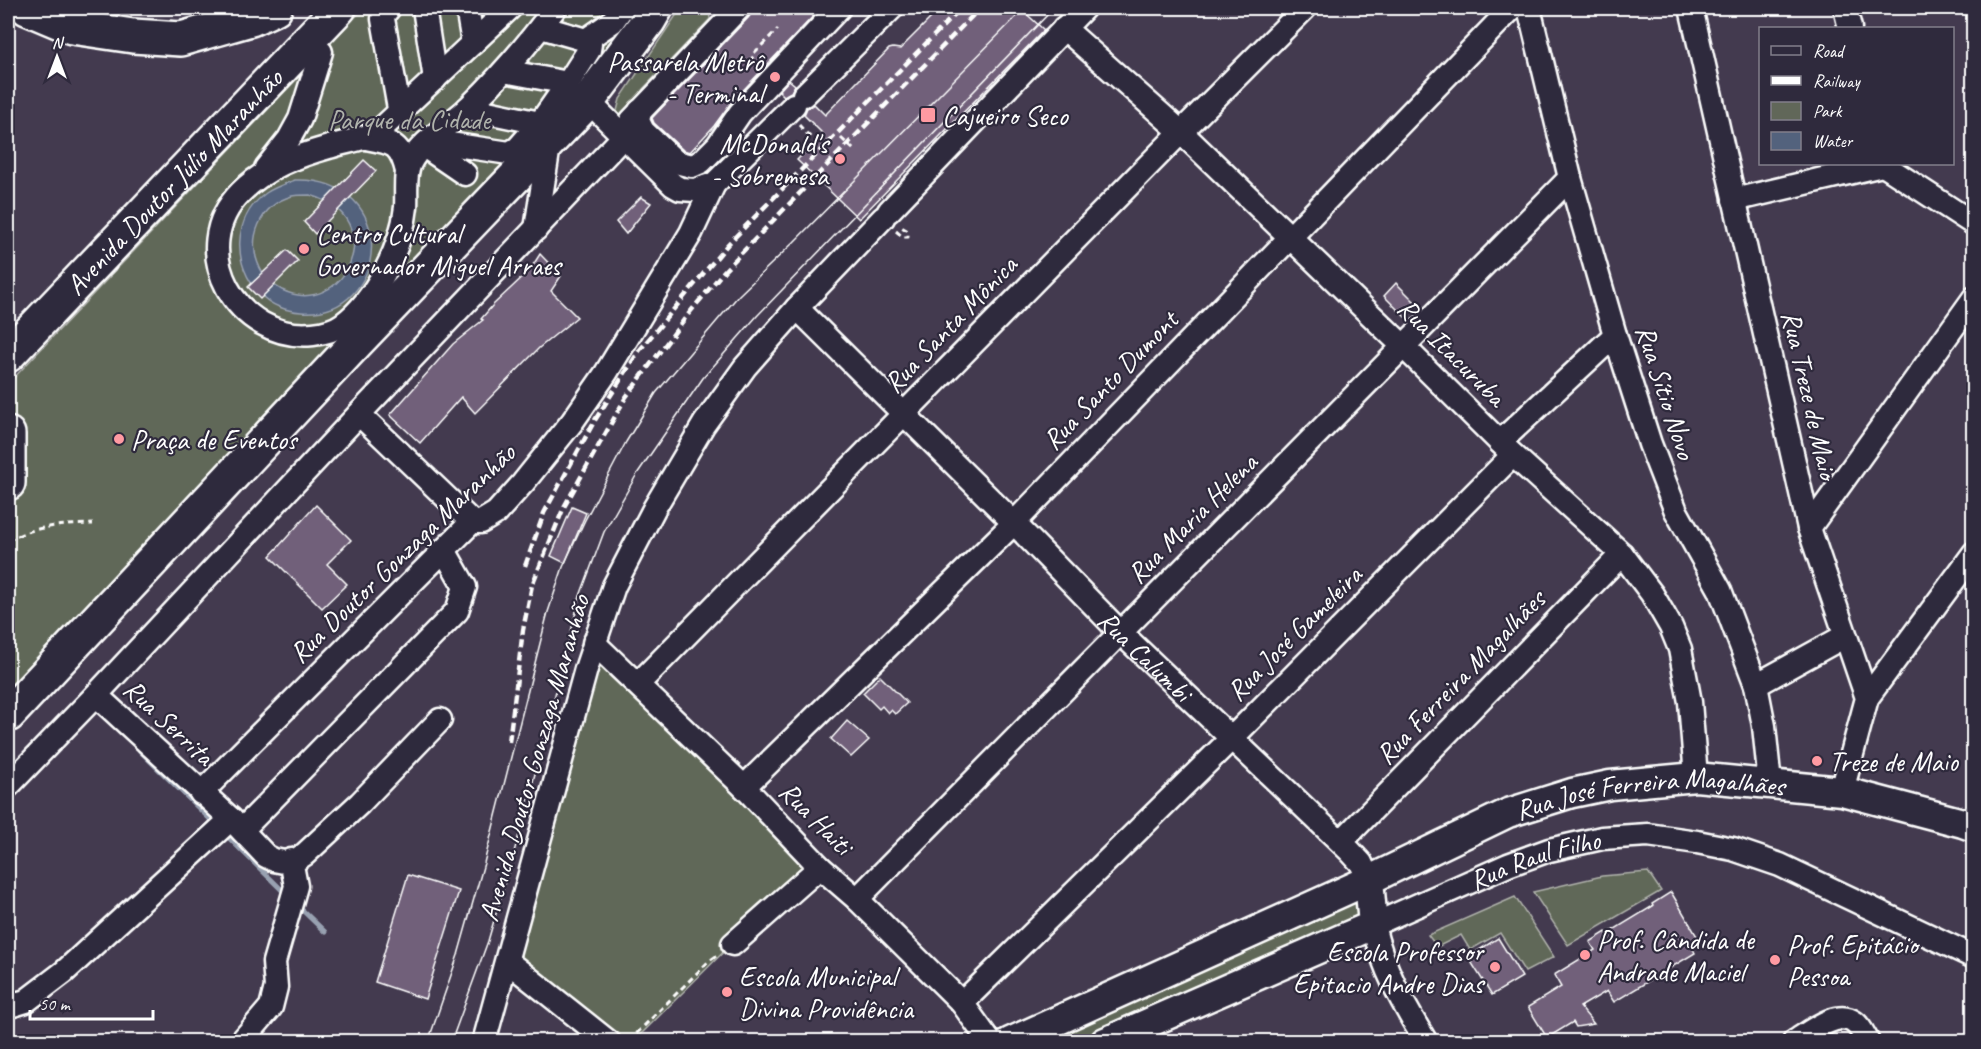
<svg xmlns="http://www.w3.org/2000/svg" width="1981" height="1049" font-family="Caveat,sans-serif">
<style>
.green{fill:#616759;stroke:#b0b3ac;stroke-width:1.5}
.water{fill:#53627d;stroke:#98a1b1;stroke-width:1.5;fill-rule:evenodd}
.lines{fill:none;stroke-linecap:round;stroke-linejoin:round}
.stream{stroke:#98a1b1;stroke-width:5}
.building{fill:#71607a;stroke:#fff;stroke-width:1.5}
.minor-casing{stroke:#fff;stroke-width:27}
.major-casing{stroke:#fff;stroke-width:33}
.highway-casing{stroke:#fff;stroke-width:38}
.path{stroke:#fff;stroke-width:3;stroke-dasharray:6 4.5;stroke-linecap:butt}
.minor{stroke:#2f2a3d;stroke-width:22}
.major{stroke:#2f2a3d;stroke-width:28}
.highway{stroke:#2f2a3d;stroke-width:33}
.tram{stroke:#fff;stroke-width:1.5}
.rail{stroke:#fff;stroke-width:4.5;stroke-dasharray:9 4.5;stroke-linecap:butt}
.path-bridge{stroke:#fff;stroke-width:3;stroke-dasharray:6 4.5;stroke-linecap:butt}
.poi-dot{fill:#ff9aa2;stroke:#2f2a3d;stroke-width:2}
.labels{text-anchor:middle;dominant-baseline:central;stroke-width:4.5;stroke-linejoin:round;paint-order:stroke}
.poi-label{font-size:28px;fill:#fff;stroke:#2f2a3d;text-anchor:start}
.park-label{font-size:28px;fill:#b0b3ac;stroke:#2f2a3d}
.street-label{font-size:28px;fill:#fff;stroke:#2f2a3d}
</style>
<rect width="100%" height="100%" fill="#433a4f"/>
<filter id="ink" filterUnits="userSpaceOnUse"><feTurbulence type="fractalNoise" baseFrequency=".0167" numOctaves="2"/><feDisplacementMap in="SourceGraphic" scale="12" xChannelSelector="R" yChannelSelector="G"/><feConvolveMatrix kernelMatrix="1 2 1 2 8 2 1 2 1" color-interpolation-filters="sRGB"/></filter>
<g filter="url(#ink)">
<!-- green -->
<g class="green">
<polygon points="364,8 647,8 638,23 8,700 8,384"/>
<polygon points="681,8 709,8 710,19 643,89 623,121 617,111 620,99"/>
<polygon points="598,665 811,865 634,1041 614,1041 515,963"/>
<polygon points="1648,872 1661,891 1568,945 1533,892 1602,876"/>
<polygon points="1350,889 1370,903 1367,928 1105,1041 1011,1042"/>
<polygon points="1515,897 1554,957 1525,972 1500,933 1470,950 1461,935 1437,947 1428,935"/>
</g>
<!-- water -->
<path class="water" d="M295 180C402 177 390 319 301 312 286 311 270 305 260 294 232 265 232 218 266 193 275 187 284 184 295 180ZM310 195C392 219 344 320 282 290 273 285 264 278 260 268 246 239 260 205 292 196 298 195 304 195 310 195Z"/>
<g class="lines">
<!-- stream -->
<g class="stream">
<polyline points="140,751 217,826"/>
<polyline points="224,833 288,896"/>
<polyline points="296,904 325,932"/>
</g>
</g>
<!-- building -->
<g class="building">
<polygon points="754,8 820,9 730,104 714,126 690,152 683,150 654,123 652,118 749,17"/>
<polygon points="941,8 1020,8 1044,30 859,219 797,160 823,134 804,115 807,108 814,104 825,115 889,49 893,48 900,49"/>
<polygon points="789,80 795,85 791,92 784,96 779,91"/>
<polygon points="364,160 376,171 315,234 304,222"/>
<polygon points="641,197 651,203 626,234 616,222"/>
<polygon points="287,250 298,261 260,299 248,287"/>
<polygon points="540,254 561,276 551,291 577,317 539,348 475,413 461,397 420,443 390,415 453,344 483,320 481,319 493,305 530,270"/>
<polygon points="1396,283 1418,305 1405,317 1384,296"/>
<polygon points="316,505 351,540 327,564 347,584 322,608 270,556"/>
<polygon points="572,507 586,513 565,563 551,556"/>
<polygon points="880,676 907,703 895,714 891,710 888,713 882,706 879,709 863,693"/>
<polygon points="847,721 869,740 851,757 831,739"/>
<polygon points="408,875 459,891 425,999 375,982"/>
<polygon points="1671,892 1701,943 1693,949 1695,953 1614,1002 1607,991 1580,1007 1594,1024 1576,1027 1573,1022 1547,1038 1528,1007 1561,987 1554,975 1595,950 1590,942 1606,932 1607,934 1653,906 1652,904"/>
<polygon points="1498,938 1522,977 1492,995 1468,957"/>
</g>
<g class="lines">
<defs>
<g id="minor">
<polyline points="389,8 384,14 383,19 400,114"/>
<polyline points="424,8 435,79"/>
<polyline points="467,8 473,43"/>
<path d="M510 8 380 130C364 140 347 141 329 147 297 156 265 168 241 192 184 249 237 342 313 334 322 333 335 330 343 324 375 301 402 246 406 207 407 193 404 175 410 163 421 141 452 124 469 107 501 76 529 43 555 8"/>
<polyline points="1529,8 1570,178 1615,335 1650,444 1676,511 1720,590 1756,685 1764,726 1770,784"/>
<polyline points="1691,8 1809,528 1867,698 1842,791"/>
<polyline points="1845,8 1850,28"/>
<polyline points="541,27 586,40 590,44 589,50 568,83"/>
<polyline points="1064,28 1181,132 1403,346 1513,455 1622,554 1652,594 1671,627 1680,649 1690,702 1696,777"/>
<polyline points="586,40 612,22 622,8"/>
<polyline points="504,71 568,83 540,123"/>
<polyline points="804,95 892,8"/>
<polyline points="588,101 673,185 680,189 695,190 714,184 794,105"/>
<polyline points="640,111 638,121 643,131 676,162 692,166 701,162 718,145 740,113 839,8"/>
<polyline points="631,121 739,8"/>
<path d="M366 138C393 143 400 143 407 171"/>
<polyline points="430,141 509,153 518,148 540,123 468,108"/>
<polyline points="424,146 465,174"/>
<polyline points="1882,164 1974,224"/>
<polyline points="266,168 289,139 300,119 321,52"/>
<polyline points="1734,200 1882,165"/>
<polyline points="889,211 1084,8"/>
<polyline points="536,229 550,139"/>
<path id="s1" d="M797 308 1014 523 1121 633 1350 851 1361 863 1369 880"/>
<polyline points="359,414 472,522"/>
<polyline points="1500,442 1615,335"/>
<polyline points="1809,528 1974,298"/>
<polyline points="594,643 744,787 820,867 857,899 962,1003 990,1042"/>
<polyline points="638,684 1181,132 1305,8"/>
<polyline points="1756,685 1845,636"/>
<polyline points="96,695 231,819 266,856 274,860 284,862 296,860 305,854 360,803 440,720"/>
<polyline points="1867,698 1974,553"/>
<polyline points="8,786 96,695 359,414 623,137"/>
<polyline points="744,787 1014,523 1512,8"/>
<polyline points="201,793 472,522 481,522 496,513 523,483 572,422 606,373 691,233 714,184"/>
<polyline points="242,830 457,611 465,587 444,550"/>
<polyline points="1341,842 1622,554"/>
<polyline points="857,899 1570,178"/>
<polyline points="733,944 820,867"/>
<polyline points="507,961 609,1042"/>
<polyline points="962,1003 1233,737 1513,455"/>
<polyline points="8,1004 13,1005 26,1001 64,972 231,819"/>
<polyline points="241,1042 271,1007 276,987 274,962 296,886 291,860"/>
<polyline points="484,1042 586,669 614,586 655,507 704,424 745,367 797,308 883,218"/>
<path id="s2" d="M1426 1042C1403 1004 1383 969 1373 925L1508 865 1549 850 1602 838 1648 835 1697 842 1733 849 1780 865 1974 957"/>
<path d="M1794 1042C1809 1033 1837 1009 1854 1022 1861 1027 1864 1035 1868 1042"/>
</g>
<g id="major">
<path id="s3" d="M1010 1042 1369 880 1508 813 1572 793 1610 785 1696 777 1842 791 1963 823 1974 827"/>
<polyline points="1105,1042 1373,925 1369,880"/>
</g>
<g id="highway">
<polyline points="27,8 72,27 133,36 181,39 251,19 275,8"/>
<path id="s4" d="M8 355 339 8"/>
<polyline points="8,434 8,483"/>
<polyline points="8,715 357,342 588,101 649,20 656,8"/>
</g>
</defs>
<!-- minor casing -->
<use href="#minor" class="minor-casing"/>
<!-- major casing -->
<use href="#major" class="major-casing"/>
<!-- highway casing -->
<use href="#highway" class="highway-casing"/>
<!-- path -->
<g class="path">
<polyline points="754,53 778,29"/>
<polyline points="749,61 755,55"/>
<polyline points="799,125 812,139"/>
<polyline points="896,231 903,237 908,237 908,231 900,226"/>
<path d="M8 541C34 525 64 525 93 524"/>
<polyline points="629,1041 708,962 719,954"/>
</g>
<!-- minor -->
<use href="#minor" class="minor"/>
<!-- major -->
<use href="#major" class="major"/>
<!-- highway -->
<use href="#highway" class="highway"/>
<!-- tram -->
<g class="tram">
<polyline points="428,1042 458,955 484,863 548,612 563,567 585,520 626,442 656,393 739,295 794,242 1025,8"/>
<polyline points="451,1042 488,941 523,821 580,596 604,532 637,474 703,378 757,316 1054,8"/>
</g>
<!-- rail -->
<g class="rail">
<polyline points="525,566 544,513 595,420 639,351 728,244 961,8"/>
<polyline points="509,742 523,630 532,585 564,507 626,397 686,317 724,271 980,8"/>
</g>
<!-- path-bridge -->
<polyline class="path-bridge" points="841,138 854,150"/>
</g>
</g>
<!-- markers -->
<g class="poi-dot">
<circle cx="775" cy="77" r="6"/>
<rect x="920" y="107" width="16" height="16" rx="3"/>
<circle cx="840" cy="159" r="6"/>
<circle cx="304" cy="249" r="6"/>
<circle cx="119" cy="439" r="6"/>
<circle cx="1817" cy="761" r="6"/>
<circle cx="1585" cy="955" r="6"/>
<circle cx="1775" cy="960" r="6"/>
<circle cx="1495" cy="967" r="6"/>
<circle cx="727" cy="992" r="6"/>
</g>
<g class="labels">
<!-- poi labels -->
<g class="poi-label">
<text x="763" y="61" text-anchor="end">Passarela Metrô<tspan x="763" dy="32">- Terminal</tspan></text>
<text x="942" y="115">Cajueiro Seco</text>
<text x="828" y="143" text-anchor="end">McDonald's<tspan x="828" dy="32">- Sobremesa</tspan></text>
<text x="316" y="233">Centro Cultural<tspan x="316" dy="32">Governador Miguel Arraes</tspan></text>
<text x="131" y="439">Praça de Eventos</text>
<text x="1829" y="761">Treze de Maio</text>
<text x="1597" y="939">Prof. Cândida de<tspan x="1597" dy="32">Andrade Maciel</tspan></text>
<text x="1787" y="944">Prof. Epitácio<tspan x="1787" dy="32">Pessoa</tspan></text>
<text x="1483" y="951" text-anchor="end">Escola Professor<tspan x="1483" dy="32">Epitacio Andre Dias</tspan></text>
<text x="739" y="976">Escola Municipal<tspan x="739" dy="32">Divina Providência</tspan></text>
</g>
<!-- park labels -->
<g class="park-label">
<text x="409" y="119">Parque da Cidade</text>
</g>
<!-- street labels -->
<g class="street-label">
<text stroke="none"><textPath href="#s4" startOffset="240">Avenida Doutor Júlio Maranhão</textPath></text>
<text transform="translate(950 324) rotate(-46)">Rua Santa Mônica</text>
<text transform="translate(1452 352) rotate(45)">Rua Itacuruba</text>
<text transform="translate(1110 380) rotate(-46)">Rua Santo Dumont</text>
<text transform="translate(1666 392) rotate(72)">Rua Sítio Novo</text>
<text transform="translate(1810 395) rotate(77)">Rua Treze de Maio</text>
<text transform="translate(1192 518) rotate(-45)">Rua Maria Helena</text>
<text transform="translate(402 553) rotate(-44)">Rua Doutor Gonzaga Maranhão</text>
<text transform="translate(1294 633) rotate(-45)">Rua José Gameleira</text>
<text stroke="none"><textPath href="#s1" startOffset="492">Rua Calumbi</textPath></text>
<text transform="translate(1460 677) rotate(-46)">Rua Ferreira Magalhães</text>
<text transform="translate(169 722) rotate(43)">Rua Serrita</text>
<text transform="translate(534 758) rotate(-74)">Avenida Doutor Gonzaga Maranhão</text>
<text stroke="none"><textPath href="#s3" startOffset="693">Rua José Ferreira Magalhães</textPath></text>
<text transform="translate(816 818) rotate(45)">Rua Haiti</text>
<text stroke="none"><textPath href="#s2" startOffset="304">Rua Raul Filho</textPath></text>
</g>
</g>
<!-- margin -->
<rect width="1981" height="1049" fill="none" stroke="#2f2a3d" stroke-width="30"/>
<rect x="15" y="15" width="1951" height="1019" fill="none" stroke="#fff" stroke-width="2" filter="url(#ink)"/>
<!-- legend -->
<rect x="1759" y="27" width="195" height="138" fill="#2f2a3d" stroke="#827f8b" stroke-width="1.5"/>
<rect x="1771" y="46" width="30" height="9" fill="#2f2a3d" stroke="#827f8b" stroke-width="1.5"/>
<text x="1813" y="57" font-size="18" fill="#ffffff">Road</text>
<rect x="1771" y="76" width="30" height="9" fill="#ffffff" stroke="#827f8b" stroke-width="1.5"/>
<text x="1813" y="87" font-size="18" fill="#ffffff">Railway</text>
<rect x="1771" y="102" width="30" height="18" fill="#616759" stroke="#827f8b" stroke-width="1.5"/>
<text x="1813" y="117" font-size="18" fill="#ffffff">Park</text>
<rect x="1771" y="132" width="30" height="18" fill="#53627d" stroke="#827f8b" stroke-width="1.5"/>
<text x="1813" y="147" font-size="18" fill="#ffffff">Water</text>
<!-- north arrow -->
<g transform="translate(57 57)" stroke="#2f2a3d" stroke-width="4.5" paint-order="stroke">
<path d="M0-4.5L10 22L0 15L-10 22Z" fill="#ffffff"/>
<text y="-9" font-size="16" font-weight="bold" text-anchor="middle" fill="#ffffff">N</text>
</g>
<!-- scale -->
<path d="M30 1010v9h123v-9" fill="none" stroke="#ffffff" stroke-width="3"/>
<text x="39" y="1010" font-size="18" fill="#ffffff" stroke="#2f2a3d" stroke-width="4.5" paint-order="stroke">50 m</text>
</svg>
